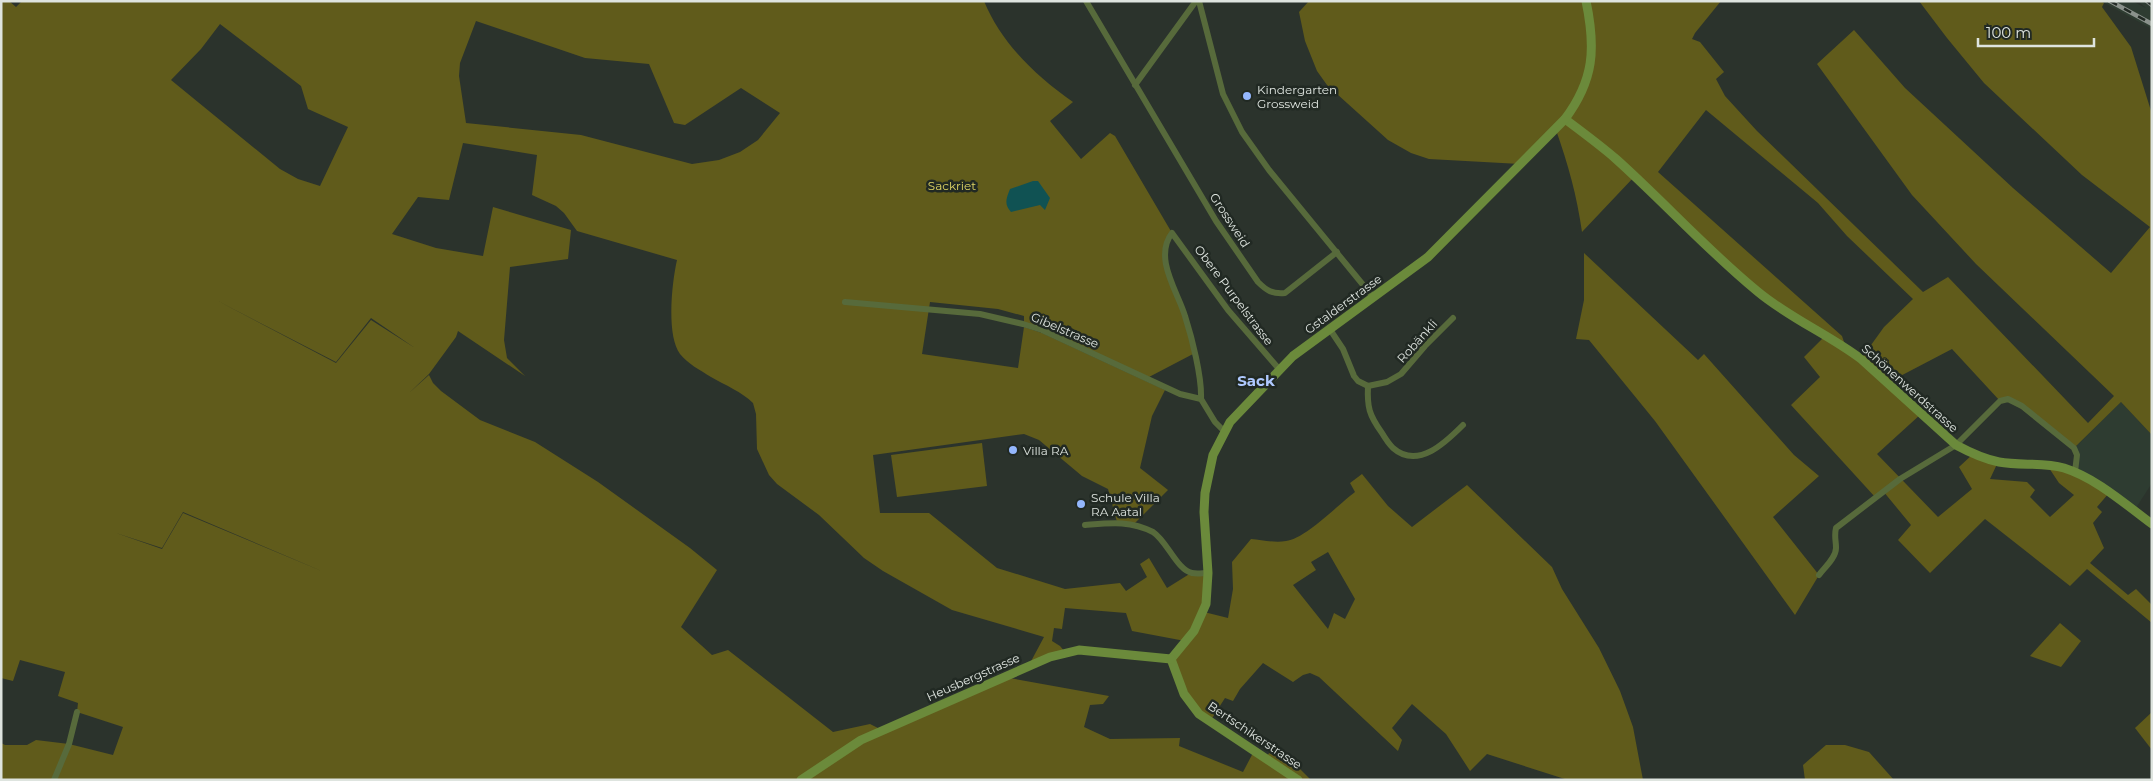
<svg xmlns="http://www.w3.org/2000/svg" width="2153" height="781" font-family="Montserrat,sans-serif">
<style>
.built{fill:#2e3c31}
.green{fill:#605b1b;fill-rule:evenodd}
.water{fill:#105253}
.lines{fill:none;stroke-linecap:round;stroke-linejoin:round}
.street{stroke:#576a3b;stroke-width:6}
.secondary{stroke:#6b8a3b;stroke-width:9}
.rail-casing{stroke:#8b928c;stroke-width:4.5}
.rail{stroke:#212923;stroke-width:2.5;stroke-dasharray:8;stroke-linecap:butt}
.poi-dot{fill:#94b7fd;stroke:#212923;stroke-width:2}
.labels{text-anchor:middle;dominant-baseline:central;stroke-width:5;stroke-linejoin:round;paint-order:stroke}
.poi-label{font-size:12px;fill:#dee4df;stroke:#212923;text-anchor:start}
.park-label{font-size:12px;fill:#dfd565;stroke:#212923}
.street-label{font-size:12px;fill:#dee4df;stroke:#212923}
.quarter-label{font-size:15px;font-weight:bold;fill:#afc9fe;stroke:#212923}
</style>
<rect width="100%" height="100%" fill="#2b332c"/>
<!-- built -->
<g class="built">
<polygon points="2101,1 2132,1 2146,8 2138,1 2152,1 2152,29"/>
<polygon points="2121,402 2152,435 2152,483 2134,511 2075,472 2074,448"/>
</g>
<!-- green -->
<g class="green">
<path d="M1 1H9L16 7 22 1H984C1001 43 1036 76 1073 102L1050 121 1081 159 1110 133 1115 136 1172 233 1165 256 1185 316 1193 354 1149 377 1024 322V316L998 309 930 302 922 354 1018 368 1024 327 1042 333 1165 390 1152 416 1140 468 1168 490 1134 524 1117 522 1108 489 1082 476 1039 440 1024 434 873 455 880 513H929L997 568 1065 589 1120 583 1126 591 1147 577 1140 564 1149 558 1167 588 1191 573H1208L1204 612 1228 618 1233 589 1232 562 1251 539C1262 540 1275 543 1286 541 1305 539 1339 504 1355 492L1350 483 1362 474 1388 506 1412 527 1467 485 1552 567 1562 589 1599 648 1620 691 1633 727 1643 780H1568L1487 754 1470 771 1446 734 1412 704 1392 728 1402 740 1398 751 1319 677 1310 673 1303 675 1293 682 1263 663 1240 689 1233 701 1225 698 1209 723 1199 714 1171 659 1185 641 1132 631 1126 613 1065 608 1062 629 1054 628 1052 641 1060 646 1065 652 1029 665 1044 637 952 610 883 571 864 558 819 515 777 484 769 475 757 449 756 414 753 403C742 392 725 385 711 377 700 370 688 364 680 354 666 335 672 282 677 260L577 231 564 213 556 206 532 195 537 155 463 143 449 200 418 197 392 234 436 248 483 256 493 207 571 230 568 259 510 267 504 340 507 358 525 376 458 331 456 337 429 374 409 393 429 375 433 383 441 391 480 420 535 442 598 482 690 548 717 570 681 627 712 655 728 650 833 732 870 724 882 730 1004 677 1109 696 1103 704 1090 705 1084 727 1110 739 1180 738 1179 746 1243 772 1254 751 1265 758 1276 745 1311 780H1V743L5 745H27L36 740 69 744 113 755 123 727 77 712 78 703 58 696 65 672 20 660 13 681 1 678ZM476 21 585 58 649 64 674 123 685 125 741 88 780 113 758 140 740 152 719 160 692 164 581 135 466 123 459 76 460 63ZM220 24 301 86 308 109 348 127 320 186 298 179 280 169 171 80 201 49ZM216 300 336 362 371 318 415 348 371 320 336 363ZM183 512 324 572 183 513 162 549 116 533 162 548ZM1328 552 1355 599 1345 619 1334 613 1328 629 1293 585 1316 570 1311 562Z"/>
<path d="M1309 1H1721L1695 33 1692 39 1700 42 1724 72 1716 79 1725 96 1757 131 1923 292 1948 277 2088 423 2114 396 1976 264 1912 195 1817 64 1854 30 1905 88 2013 188 2111 273 2150 227 2082 175 1984 83 1947 38 1919 1H2101L2104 3 2102 7 2131 47 2152 114V435L2121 402 2074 448 2008 399 2000 401 1952 349 1887 383 1921 414 1877 454 1938 517 1972 489 1959 467 1973 454 1998 462 1990 479 2027 482 2035 490 2030 497 2050 517 2074 495 2059 483 2047 465 2062 468 2109 493 2097 507 2102 512 2093 523 2104 548 2090 563 2128 595 2136 589 2152 605V623L2087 569 2070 586 1985 519 1930 573 1898 540 1911 525 1883 491 1875 497 1791 405 1820 377 1804 357 1825 336 1787 314 1634 177 1582 232C1577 196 1568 164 1556 130L1520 164 1429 159 1411 153 1388 140 1327 85 1317 71 1305 41 1299 12ZM1706 110 1818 203 1847 236 1913 299 1884 327 1861 359 1846 348 1842 336 1658 172Z"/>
<polygon points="1584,253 1698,360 1704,354 1794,455 1819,476 1773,517 1819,575 1795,615 1655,421 1589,340 1576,339 1584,300"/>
<polygon points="982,443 987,486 897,497 891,455"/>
<polygon points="2060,623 2081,641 2061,667 2030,656"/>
<polygon points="2152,712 2152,750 2135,728"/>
<polygon points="1826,745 1845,745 1869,752 1894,780 1805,780 1803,765"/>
</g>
<!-- water -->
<path class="water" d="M1033 181H1038L1050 198 1045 210 1040 205 1011 212C1004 204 1006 199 1010 189Z"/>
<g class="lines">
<!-- street -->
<g class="street">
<path d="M1086 1 1216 221 1258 282C1267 291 1272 294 1285 293L1337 252"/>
<polyline points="1199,1 1223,94 1242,132 1269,170 1373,297"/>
<polyline points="1135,85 1196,1"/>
<polyline points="845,302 980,314 1023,324 1042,330 1180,394 1201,399 1215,422 1224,431"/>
<polyline points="1329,328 1343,349 1354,376 1358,381 1368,386 1387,382 1401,374 1425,346 1453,318"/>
<path d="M1368 386C1367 407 1369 415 1382 433 1385 438 1389 444 1393 448 1418 470 1446 442 1463 425"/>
<path d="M1201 399C1202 377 1192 338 1185 316 1178 292 1153 258 1172 233L1228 310 1279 369"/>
<path d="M1085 525C1109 523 1130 520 1153 532 1167 541 1177 570 1192 573 1197 574 1203 573 1208 573"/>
<path d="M1819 575C1824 568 1836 558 1836 548 1836 540 1834 536 1836 528L1900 479 1956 445 2000 401 2008 399 2022 406 2074 448 2077 455 2075 472"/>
<polyline points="54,780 69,744 77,712"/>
</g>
<!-- secondary -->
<g class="secondary">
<path d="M1565 119C1582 132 1600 145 1616 159 1664 202 1707 250 1757 291 1789 318 1828 334 1861 359L1956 445C1969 452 1984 459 1999 462 2020 466 2043 462 2064 468 2096 478 2125 504 2152 524"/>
<path d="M1171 659 1194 631 1206 604 1208 573 1204 512 1205 493 1213 455 1230 422 1293 356 1428 257 1565 119C1594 80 1596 49 1586 1"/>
<polyline points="1171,659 1184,694 1199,714 1298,780"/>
<polyline points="801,780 861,740 1050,657 1079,650 1171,659"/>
</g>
<defs>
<g id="rail">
<polyline points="2110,1 2152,24"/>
<polyline points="2147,1 2152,5"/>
</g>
</defs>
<!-- rail casing -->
<use href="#rail" class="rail-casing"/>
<!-- rail -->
<use href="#rail" class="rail"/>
</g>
<!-- markers -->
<g class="poi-dot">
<circle cx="1247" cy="96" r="5"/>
<circle cx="1013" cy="450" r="5"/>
<circle cx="1081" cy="504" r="5"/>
</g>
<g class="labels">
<!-- poi labels -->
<g class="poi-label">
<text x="1257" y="89">Kindergarten<tspan x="1257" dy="14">Grossweid</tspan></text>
<text x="1023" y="450">Villa RA</text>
<text x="1091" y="497">Schule Villa<tspan x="1091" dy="14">RA Aatal</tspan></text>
</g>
<!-- park labels -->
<g class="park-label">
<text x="952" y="185">Sackriet</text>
</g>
<!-- street labels -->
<g class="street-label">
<text transform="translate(1230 220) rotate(57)">Grossweid</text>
<text transform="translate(1234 295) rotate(53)">Obere Purpelstrasse</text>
<text transform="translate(1343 304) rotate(-36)">Gstalderstrasse</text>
<text transform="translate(1065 330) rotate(23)">Gibelstrasse</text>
<text transform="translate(1417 341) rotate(-48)">Robänkli</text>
<text transform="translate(1910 388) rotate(42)">Schönenwerdstrasse</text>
<text transform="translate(973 677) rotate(-24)">Heusbergstrasse</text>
<text transform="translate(1255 735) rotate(34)">Bertschikerstrasse</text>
</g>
<!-- quarter labels -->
<g class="quarter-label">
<text x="1256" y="380">Sack</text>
</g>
</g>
<!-- border -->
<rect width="2153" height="781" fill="none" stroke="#dee4df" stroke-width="5"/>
<!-- scale -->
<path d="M1978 38v8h116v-8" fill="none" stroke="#dee4df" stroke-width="2.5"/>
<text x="1986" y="38" font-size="15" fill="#dee4df" stroke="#212923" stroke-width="4" paint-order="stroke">100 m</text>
</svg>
